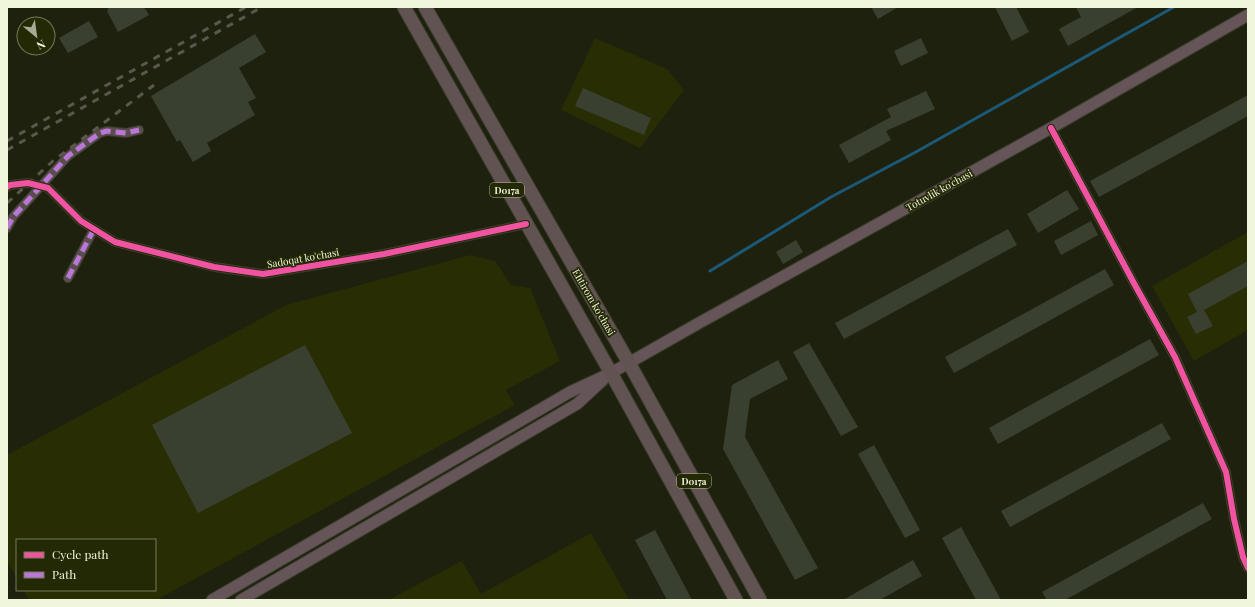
<svg xmlns="http://www.w3.org/2000/svg" width="1255" height="607" font-family="'Playfair Display',serif">
<style>
.built{fill:#282d04}
.lines{fill:none;stroke-linecap:round;stroke-linejoin:round}
.stream{stroke:#1c5978;stroke-width:3}
.building{fill:#3a402f}
.minor-casing{stroke:#3b3d2c;stroke-width:10}
.secondary-casing{stroke:#3b3d2c;stroke-width:13}
.primary-casing{stroke:#3b3d2c;stroke-width:15}
.minor{stroke:#5a4d4e;stroke-width:8}
.secondary{stroke:#655559;stroke-width:11}
.primary{stroke:#625353;stroke-width:13}
.rail{stroke:#5a574d;stroke-width:3;stroke-dasharray:7 7;stroke-linecap:butt}
.quiet{stroke:#ba77d6;stroke-width:5;stroke-dasharray:10 5;stroke-linecap:butt}
.cycleway-casing{stroke:#242905;stroke-width:8}
.cycleway{stroke:#f153a3;stroke-width:6}
.labels{text-anchor:middle;dominant-baseline:central;stroke-width:3.5;stroke-linejoin:round;paint-order:stroke}
.shield{fill:#242905;stroke:#b3b89c;stroke-width:1}
.shield-label{font-size:9px;font-weight:bold;fill:#f0f6dc}
.street-label{font-size:10px;fill:#f0f6dc;stroke:#242905}
</style>
<rect width="100%" height="100%" fill="#1e210d"/>
<!-- built -->
<g class="built">
<polygon points="595,38 667,69 684,90 640,148 561,110"/>
<polygon points="1248,232 1248,330 1194,361 1152,286"/>
<polygon points="470,255 495,261 511,285 530,288 560,361 506,390 515,405 156,600 29,600 23,590 155,590 155,540 17,540 17,579 7,561 7,455 286,305"/>
<polygon points="591,533 629,600 388,600 462,561 481,594"/>
</g>
<g class="lines">
<!-- stream -->
<polyline class="stream" points="710,271 831,197 914,153 1174,7"/>
</g>
<!-- building -->
<g class="building">
<polygon points="109,7 144,7 149,15 118,32 107,11"/>
<polygon points="871,7 898,7 878,19"/>
<polygon points="995,7 1016,7 1029,32 1012,41"/>
<polygon points="1076,7 1138,7 1068,46 1059,29 1081,17"/>
<polygon points="89,21 98,37 68,53 59,38"/>
<polygon points="255,34 266,52 239,68 256,98 248,102 255,115 207,143 211,151 193,162 180,140 177,142 151,96"/>
<polygon points="921,38 928,53 901,66 894,51"/>
<polygon points="583,88 651,118 644,135 575,106"/>
<polygon points="926,91 935,109 886,131 891,140 849,163 839,145 891,117 887,109"/>
<polygon points="1248,95 1248,116 1099,197 1090,181"/>
<polygon points="1067,190 1079,209 1038,233 1027,214"/>
<polygon points="1091,221 1098,235 1061,255 1054,241"/>
<polygon points="1008,229 1017,245 844,339 835,323"/>
<polygon points="796,240 803,252 783,264 776,252"/>
<polygon points="1248,261 1248,286 1204,310 1213,326 1196,334 1187,317 1197,312 1188,294"/>
<polygon points="1105,269 1114,285 954,373 945,357"/>
<polygon points="1150,339 1159,355 998,444 989,428"/>
<polygon points="809,343 858,427 841,436 793,352"/>
<polygon points="305,345 352,433 198,513 152,425"/>
<polygon points="778,360 788,379 750,399 745,437 818,568 795,580 723,449 732,385"/>
<polygon points="1162,423 1171,439 1010,527 1001,511"/>
<polygon points="874,445 920,530 905,538 858,454"/>
<polygon points="1203,503 1212,519 1065,600 1047,600 1042,592"/>
<polygon points="961,527 1001,600 976,600 942,538"/>
<polygon points="655,530 692,600 667,600 635,540"/>
<polygon points="913,560 922,576 880,600 843,600"/>
</g>
<g class="lines">
<defs>
<g id="minor">
<polyline points="1051,128 1136,287 1175,357 1226,472 1234,519 1243,557 1248,568"/>
<polyline points="7,187 10,185 28,183 48,188 81,221 115,242 214,267 263,274 384,254 526,224"/>
<polyline points="7,228 13,217 68,156 100,133 107,131 126,133 139,130"/>
<polyline points="68,278 94,229"/>
</g>
<g id="secondary">
<polyline points="212,600 570,392 611,373 699,323 1051,128 1248,15"/>
<polyline points="241,600 577,404 603,380"/>
</g>
<g id="primary">
<polyline points="404,7 611,373 736,600"/>
<polyline points="425,7 629,363 760,600"/>
</g>
</defs>
<!-- minor casing -->
<use href="#minor" class="minor-casing"/>
<!-- secondary casing -->
<use href="#secondary" class="secondary-casing"/>
<!-- primary casing -->
<use href="#primary" class="primary-casing"/>
<!-- minor -->
<use href="#minor" class="minor"/>
<!-- secondary -->
<use href="#secondary" class="secondary"/>
<!-- primary -->
<use href="#primary" class="primary"/>
<!-- rail -->
<g class="rail">
<polyline points="7,141 246,7"/>
<polyline points="7,150 262,7"/>
<polyline points="7,203 53,161 154,85"/>
</g>
<!-- quiet -->
<g class="quiet">
<polyline points="7,228 13,217 68,156 100,133 107,131 126,133 139,130"/>
<polyline points="68,278 94,229"/>
</g>
<defs>
<g id="cycleway">
<polyline points="1051,128 1136,287 1175,357 1226,472 1234,519 1243,557 1248,568"/>
<polyline points="7,187 10,185 28,183 48,188 81,221 115,242 214,267 263,274 384,254 526,224"/>
</g>
</defs>
<!-- cycleway casing -->
<use href="#cycleway" class="cycleway-casing"/>
<!-- cycleway -->
<use href="#cycleway" class="cycleway"/>
</g>
<g class="labels">
<!-- shield labels -->
<g class="shield">
<rect x="490" y="183" width="34" height="14" rx="3"/>
<rect x="677" y="474" width="34" height="14" rx="3"/>
</g>
<g class="shield-label">
<text x="507" y="190">D017a</text>
<text x="694" y="481">D017a</text>
</g>
<!-- street labels -->
<g class="street-label">
<text transform="translate(939 190) rotate(-29)">Totuvlik ko'chasi</text>
<text transform="translate(303 258) rotate(-10)">Sadoqat ko'chasi</text>
<text transform="translate(594 302) rotate(60)">Ehtirom ko'chasi</text>
</g>
</g>
<!-- border -->
<rect width="1255" height="607" fill="none" stroke="#f0f6dc" stroke-width="16"/>
<!-- legend -->
<rect x="16" y="539" width="140" height="52" fill="#242905" stroke="#767b5b"/>
<rect x="24" y="552" width="20" height="6" fill="#f153a3" stroke="#767b5b"/>
<text x="52" y="559" font-size="12" fill="#f0f6dc">Cycle path</text>
<rect x="24" y="572" width="20" height="6" fill="#ba77d6" stroke="#767b5b"/>
<text x="52" y="579" font-size="12" fill="#f0f6dc">Path</text>
<!-- north arrow -->
<g transform="translate(36 36) rotate(151)"><circle r="19" fill="#242905" stroke="#767b5b"/>
<path d="M0-3L7 15L0 10L-7 15Z" fill="#a6ab94"/>
<text y="-6" font-size="11" font-weight="bold" text-anchor="middle" fill="#f0f6dc">N</text>
</g>
</svg>
